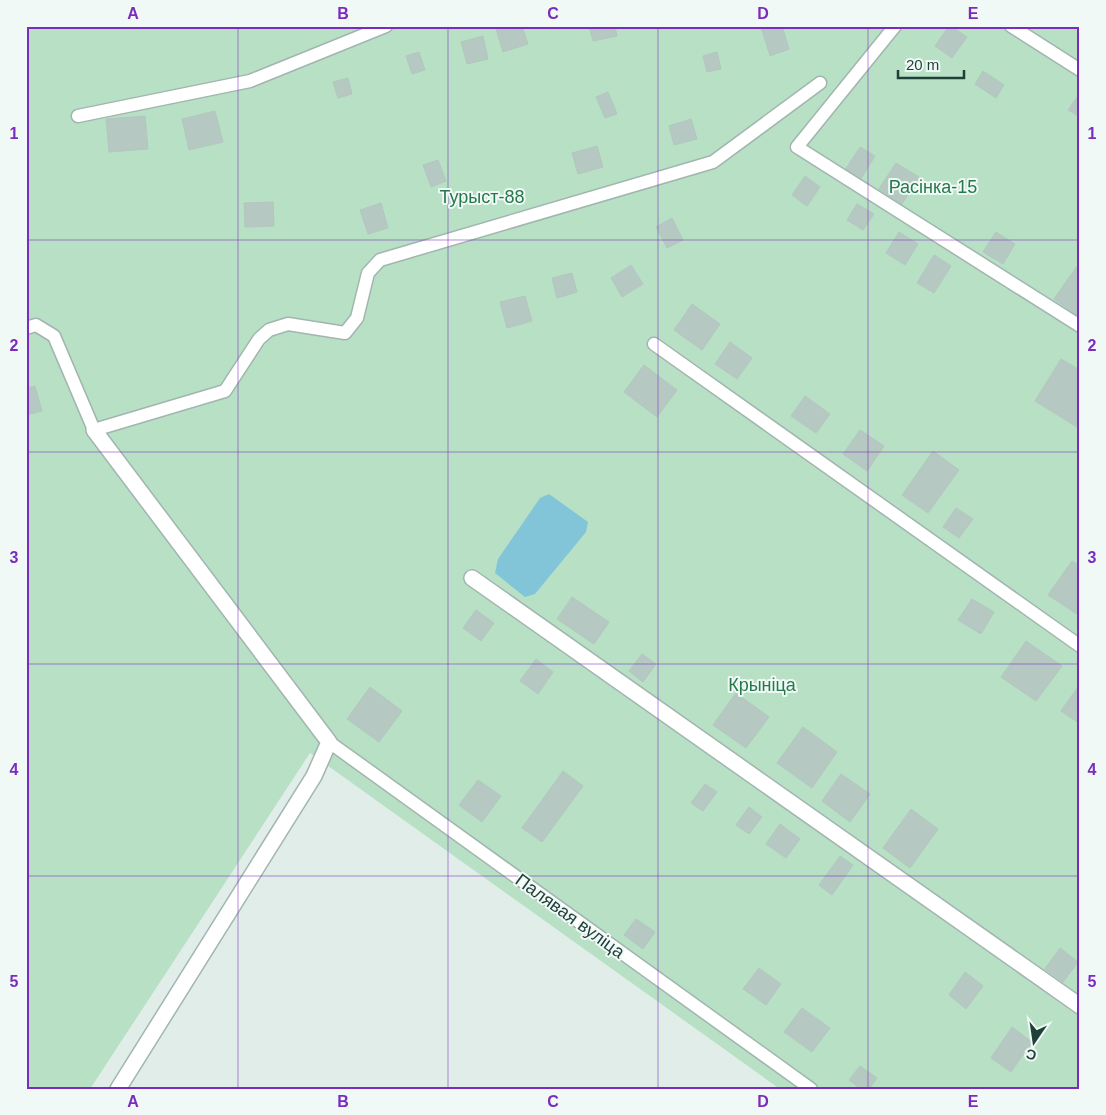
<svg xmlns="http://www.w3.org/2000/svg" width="1106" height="1115" font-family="Arial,sans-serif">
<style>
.green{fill:#b7e0c5}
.water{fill:#82c5d8}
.building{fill:#b5c8c1;stroke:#b2c7c0}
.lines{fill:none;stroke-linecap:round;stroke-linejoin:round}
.service-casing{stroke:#a2b5b0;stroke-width:15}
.minor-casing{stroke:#a2b5b0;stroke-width:18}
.service{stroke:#fff;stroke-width:12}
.minor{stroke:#fff;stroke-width:15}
.grid{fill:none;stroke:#7b2cbf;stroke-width:1;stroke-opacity:0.55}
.labels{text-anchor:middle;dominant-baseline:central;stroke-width:4;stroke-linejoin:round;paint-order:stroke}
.park-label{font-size:18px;fill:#257a4b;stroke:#f1f9f6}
.street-label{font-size:18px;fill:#1f3f39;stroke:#f1f9f6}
.neatline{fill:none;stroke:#7b2cbf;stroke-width:2}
.grid-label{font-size:16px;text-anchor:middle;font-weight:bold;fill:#7b2cbf}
</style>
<rect width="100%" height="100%" fill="#e0ede8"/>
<!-- green -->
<polygon class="green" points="26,26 1080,26 1080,1089 780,1089 310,753 90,1089 26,1089"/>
<!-- water -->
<polygon class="water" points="549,494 588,522 586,532 535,594 525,597 495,573 498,559 540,498"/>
<!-- building -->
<g class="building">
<polygon points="506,26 522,26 528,44 503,52 496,29"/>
<polygon points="589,26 615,26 617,36 593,41"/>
<polygon points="782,26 789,49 770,56 761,27"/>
<polygon points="949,26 951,26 967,37 952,58 935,46"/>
<polygon points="483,36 488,59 467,64 461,42"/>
<polygon points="419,52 425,70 412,74 406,56"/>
<polygon points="717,52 721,69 707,72 703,56"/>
<polygon points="983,71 1004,85 996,98 975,84"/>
<polygon points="348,78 352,94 338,98 333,82"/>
<polygon points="608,92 617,114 605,118 596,97"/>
<polygon points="1080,93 1080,117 1068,110"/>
<polygon points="215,111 223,142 189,150 182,119"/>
<polygon points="145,116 148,149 109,152 106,119"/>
<polygon points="691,119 697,139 674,145 669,126"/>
<polygon points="597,146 603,167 578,174 572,153"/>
<polygon points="860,147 875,156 860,180 845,170"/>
<polygon points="438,160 446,181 431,187 423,165"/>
<polygon points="896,163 919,177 902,204 879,189"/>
<polygon points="805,176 820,187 807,206 792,195"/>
<polygon points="273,202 274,226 245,227 244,203"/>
<polygon points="381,203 388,228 368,234 360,210"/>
<polygon points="857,204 874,214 863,230 847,220"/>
<polygon points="672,218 683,240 667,248 656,227"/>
<polygon points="899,232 918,244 905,265 886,253"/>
<polygon points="996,232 1015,244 1003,264 983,252"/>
<polygon points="934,255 951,266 934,293 917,283"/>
<polygon points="1080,262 1080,317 1054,299"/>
<polygon points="631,265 643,284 622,297 611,278"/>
<polygon points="572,273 577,292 557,298 552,278"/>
<polygon points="525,296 532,321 507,328 500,302"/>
<polygon points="692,304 720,324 702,350 674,330"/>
<polygon points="730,342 752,358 737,379 715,364"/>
<polygon points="1061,359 1080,370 1080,421 1077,427 1035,401"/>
<polygon points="644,365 677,390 657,417 624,392"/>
<polygon points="35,386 42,411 26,415 26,388"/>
<polygon points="805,396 830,414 816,433 791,416"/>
<polygon points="860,430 884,446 867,471 843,454"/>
<polygon points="933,451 959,470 928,513 902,495"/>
<polygon points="956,508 973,519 959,538 943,527"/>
<polygon points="1072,561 1080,566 1080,616 1048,595"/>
<polygon points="572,597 609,622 594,644 557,619"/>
<polygon points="972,599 994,612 981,634 958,620"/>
<polygon points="476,610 494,623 481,641 463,628"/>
<polygon points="1026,641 1062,666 1036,701 1001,677"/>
<polygon points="642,654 656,664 643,682 629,671"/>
<polygon points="536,659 553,672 538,694 520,681"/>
<polygon points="1080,684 1080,724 1061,711"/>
<polygon points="370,687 402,711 379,742 347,719"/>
<polygon points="736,693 769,717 746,748 713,725"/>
<polygon points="803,727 837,752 812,788 777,763"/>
<polygon points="563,771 583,786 542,842 522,828"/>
<polygon points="841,774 870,794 850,822 822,801"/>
<polygon points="478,780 501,796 482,822 459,805"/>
<polygon points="705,784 717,792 703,811 691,803"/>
<polygon points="749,807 762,817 749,834 736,825"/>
<polygon points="911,809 938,829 910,868 883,848"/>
<polygon points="780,824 800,839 786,858 766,844"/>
<polygon points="840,856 853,865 832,895 819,885"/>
<polygon points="636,919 655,932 643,949 624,935"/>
<polygon points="1060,948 1078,962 1063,982 1045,969"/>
<polygon points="759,968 781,984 766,1005 743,989"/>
<polygon points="965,972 983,986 966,1009 949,995"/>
<polygon points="802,1008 830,1028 812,1052 784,1032"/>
<polygon points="1012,1027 1032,1042 1011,1072 991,1058"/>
<polygon points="860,1066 877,1078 869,1089 861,1089 849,1080"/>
</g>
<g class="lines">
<defs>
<g id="service">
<polyline points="895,26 797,147 1080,326"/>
<polyline points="1011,26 1080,70"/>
<polyline points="78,116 250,81 386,26"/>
<polyline points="26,328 36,325 54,336 94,430 225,391 259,339 269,330 288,324 345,333 357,318 368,273 380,260 713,162 820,83"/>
<polyline points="654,344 1080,646"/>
<polyline points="329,742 811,1089"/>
</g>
<g id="minor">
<polyline points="94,430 329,742 314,776 118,1089"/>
<polyline points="472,578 1080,1006"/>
</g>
</defs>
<!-- service casing -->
<use href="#service" class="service-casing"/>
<!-- minor casing -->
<use href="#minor" class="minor-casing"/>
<!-- service -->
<use href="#service" class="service"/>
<!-- minor -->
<use href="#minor" class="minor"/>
</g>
<!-- grid -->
<path class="grid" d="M238 26V1089M448 26V1089M658 26V1089M868 26V1089M26 240H1080M26 452H1080M26 664H1080M26 876H1080"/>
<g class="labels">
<!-- park labels -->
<g class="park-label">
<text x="933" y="187">Расінка-15</text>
<text x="482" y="197">Турыст-88</text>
<text x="762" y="685">Крыніца</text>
</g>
<!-- street labels -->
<g class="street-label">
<text transform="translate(570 916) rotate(36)">Палявая вуліца</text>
</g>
</g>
<!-- border -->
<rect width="1106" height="1115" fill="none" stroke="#f1f9f6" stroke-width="55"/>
<!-- north arrow -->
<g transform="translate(1034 1042) rotate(193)" stroke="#f1f9f6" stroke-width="4" paint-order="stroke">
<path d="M0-4L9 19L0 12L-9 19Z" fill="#1f3f39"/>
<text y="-8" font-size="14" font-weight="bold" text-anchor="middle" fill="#1f3f39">С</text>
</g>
<!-- scale -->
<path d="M898 70v8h66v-8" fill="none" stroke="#1f3f39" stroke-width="2.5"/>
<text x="906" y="70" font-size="15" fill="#1f3f39" stroke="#f1f9f6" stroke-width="4" paint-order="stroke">20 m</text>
<rect x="28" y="28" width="1050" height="1060" class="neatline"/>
<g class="grid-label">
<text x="133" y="19">A</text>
<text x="343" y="19">B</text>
<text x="553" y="19">C</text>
<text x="763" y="19">D</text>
<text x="973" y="19">E</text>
<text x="14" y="139">1</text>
<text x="1092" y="139">1</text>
<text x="14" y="351">2</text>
<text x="1092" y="351">2</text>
<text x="14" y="563">3</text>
<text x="1092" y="563">3</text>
<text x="14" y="775">4</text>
<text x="1092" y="775">4</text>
<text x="14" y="987">5</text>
<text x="1092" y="987">5</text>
<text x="133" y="1107">A</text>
<text x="343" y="1107">B</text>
<text x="553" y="1107">C</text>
<text x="763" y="1107">D</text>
<text x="973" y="1107">E</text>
</g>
</svg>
